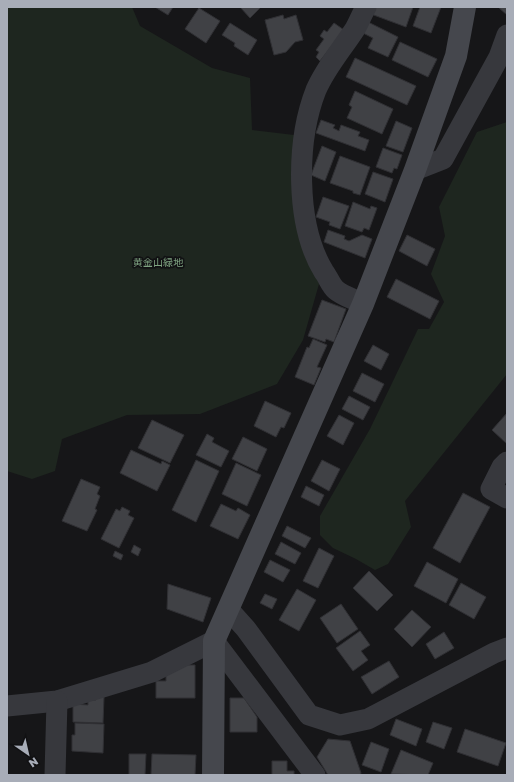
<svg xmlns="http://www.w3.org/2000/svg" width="514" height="782" font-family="'Golos Text','Noto Sans JP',sans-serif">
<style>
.green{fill:#1e261f}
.building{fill:#404145;stroke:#303034}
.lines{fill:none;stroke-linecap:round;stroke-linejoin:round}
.street{stroke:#37383d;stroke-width:21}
.secondary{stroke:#45474d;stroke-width:22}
.labels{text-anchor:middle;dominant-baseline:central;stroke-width:3.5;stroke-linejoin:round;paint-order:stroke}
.park-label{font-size:10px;fill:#7fa381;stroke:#111113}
</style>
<rect width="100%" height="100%" fill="#161618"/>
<!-- green -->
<g class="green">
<polygon points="7,7 132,7 140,26 212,68 250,78 252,130 294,135 302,215 319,284 303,340 277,384 200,414 127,415 62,439 55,471 32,479 7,471"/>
<polygon points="507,122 507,374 405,501 411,527 388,564 375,570 356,559 333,548 320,535 320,516 370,429 418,329 429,329 444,302 431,274 445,236 439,207 477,132"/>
</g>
<!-- building -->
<g class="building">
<polygon points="155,7 173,7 168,15"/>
<polygon points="240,7 261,7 250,18"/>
<polygon points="374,7 413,7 406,27 371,14"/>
<polygon points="420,7 441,7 431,33 413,26"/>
<polygon points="498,7 507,7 507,15"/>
<polygon points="199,8 220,21 206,43 185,29"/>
<polygon points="283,15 284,19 296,15 303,40 295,42 286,52 274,55 265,20"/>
<polygon points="368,22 398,37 388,57 368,48 373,38 363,33"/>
<polygon points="230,23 257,40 248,55 234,46 235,43 222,35"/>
<polygon points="334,23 344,30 320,61 316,57 319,52 316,50 324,39 320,36 324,30 327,32"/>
<polygon points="400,42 437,59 428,77 392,60"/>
<polygon points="355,58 416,86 407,105 346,77"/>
<polygon points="355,91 393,109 382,134 347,118 352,107 349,105"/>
<polygon points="321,120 335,125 333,128 339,131 341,125 360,132 358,136 369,140 365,151 316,133"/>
<polygon points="396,121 412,128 403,152 386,146"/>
<polygon points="322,146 336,152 325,181 311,175"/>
<polygon points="383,148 402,155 397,169 394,168 392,173 376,167"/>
<polygon points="340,156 370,167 360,195 353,193 353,191 330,183"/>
<polygon points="373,172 393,179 385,202 365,194"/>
<polygon points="323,197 349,206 340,229 329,225 330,222 316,217"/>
<polygon points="353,202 370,209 371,206 377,208 369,230 364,228 362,232 345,226"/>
<polygon points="328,230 345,236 344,239 349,241 362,235 372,239 365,258 324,242"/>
<polygon points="407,235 435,249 427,266 399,251"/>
<polygon points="396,279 439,301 430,319 387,297"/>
<polygon points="322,300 346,309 334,342 326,339 325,342 308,336"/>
<polygon points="313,339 327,345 317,367 321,368 314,385 295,377 307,347 309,348"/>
<polygon points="373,345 389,354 381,370 364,361"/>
<polygon points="362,373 384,384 375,402 353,391"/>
<polygon points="349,396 370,407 363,420 342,409"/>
<polygon points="265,401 291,413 284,428 281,427 276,437 254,426"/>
<polygon points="507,413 507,444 492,430"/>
<polygon points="339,415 354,423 343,445 327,436"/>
<polygon points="152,420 184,435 170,463 138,448"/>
<polygon points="207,434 214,438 212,442 229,451 221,467 196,455"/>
<polygon points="243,437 267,449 257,471 232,459"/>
<polygon points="131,450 161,464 162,461 170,465 157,491 120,473"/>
<polygon points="196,460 219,471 196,522 172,510"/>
<polygon points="322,460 340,469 329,491 311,481"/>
<polygon points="236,463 261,475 247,506 222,494"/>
<polygon points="81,479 100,487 97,494 100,496 95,509 97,510 87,531 62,521"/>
<polygon points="306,486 324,495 319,506 301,497"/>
<polygon points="463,493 490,507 460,563 433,548"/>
<polygon points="221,504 236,511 238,508 250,515 238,539 210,526"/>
<polygon points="122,507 130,511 128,515 134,518 119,548 101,539 116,509 120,511"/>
<polygon points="287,526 311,538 305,548 282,536"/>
<polygon points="281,542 301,553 295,564 275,554"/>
<polygon points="134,545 141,549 138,556 131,552"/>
<polygon points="319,548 334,556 318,588 303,581"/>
<polygon points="115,551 123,555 121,560 113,556"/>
<polygon points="270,560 290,570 283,582 264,572"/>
<polygon points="427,562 458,579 446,603 414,586"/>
<polygon points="369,571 393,595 377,611 353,588"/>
<polygon points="461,583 486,597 474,619 449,605"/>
<polygon points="168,584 211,598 203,622 167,609"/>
<polygon points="297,589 316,600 299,631 279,620"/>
<polygon points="265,594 277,599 272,609 260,603"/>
<polygon points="341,604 358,629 337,643 320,618"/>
<polygon points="412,610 431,627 412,647 394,629"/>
<polygon points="360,631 370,645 361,651 368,660 353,671 336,648"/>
<polygon points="444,632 454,648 435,659 426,644"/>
<polygon points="389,661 399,677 372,694 361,677"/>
<polygon points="182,665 195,665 195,698 156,698 156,681 166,681 166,672"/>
<polygon points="96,697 104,697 103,723 73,722 73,704 88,705 88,700 96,700"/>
<polygon points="230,698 244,698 257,717 257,732 230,732"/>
<polygon points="396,719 422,729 416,746 390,735"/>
<polygon points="433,722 452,728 444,749 426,742"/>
<polygon points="75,723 104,724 103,753 72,751 72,735 75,735"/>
<polygon points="465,729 506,743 498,766 457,752"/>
<polygon points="328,739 350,741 361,773 360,775 328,775 317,757"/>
<polygon points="371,742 389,749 381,772 362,765"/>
<polygon points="401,750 433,763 428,775 391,774"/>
<polygon points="129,754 146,754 145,775 129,775"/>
<polygon points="152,754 196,755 195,775 151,775"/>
<polygon points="272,761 287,761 287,771 294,771 294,775 272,775"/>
</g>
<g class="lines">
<!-- street -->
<g class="street">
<polyline points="415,170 443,159 499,57 507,35"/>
<path d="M363 304C354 299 343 296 336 290 331 286 328 277 324 272 295 225 296 141 316 90 326 67 342 49 355 29 359 22 362 14 366 7"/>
<polyline points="507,462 502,467 491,489 507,498"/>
<polyline points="229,610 246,629 309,715 340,725 368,719 494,653 507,648"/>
<polyline points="7,706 57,701 152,672 214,641 315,775"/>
<polyline points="55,775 57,701"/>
</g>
<!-- secondary -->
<polyline class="secondary" points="213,775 214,641 363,304 415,170 456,56 465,7"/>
</g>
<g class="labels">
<!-- park labels -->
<g class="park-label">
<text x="158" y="262">黄金山緑地</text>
</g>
</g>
<!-- border -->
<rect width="514" height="782" fill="none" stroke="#a8adb8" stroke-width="16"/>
<!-- north arrow -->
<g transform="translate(28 754) rotate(146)" stroke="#111113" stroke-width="3" paint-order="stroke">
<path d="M0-3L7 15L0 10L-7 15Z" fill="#a8adb8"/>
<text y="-6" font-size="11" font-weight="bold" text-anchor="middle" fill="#a8adb8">N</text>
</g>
</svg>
